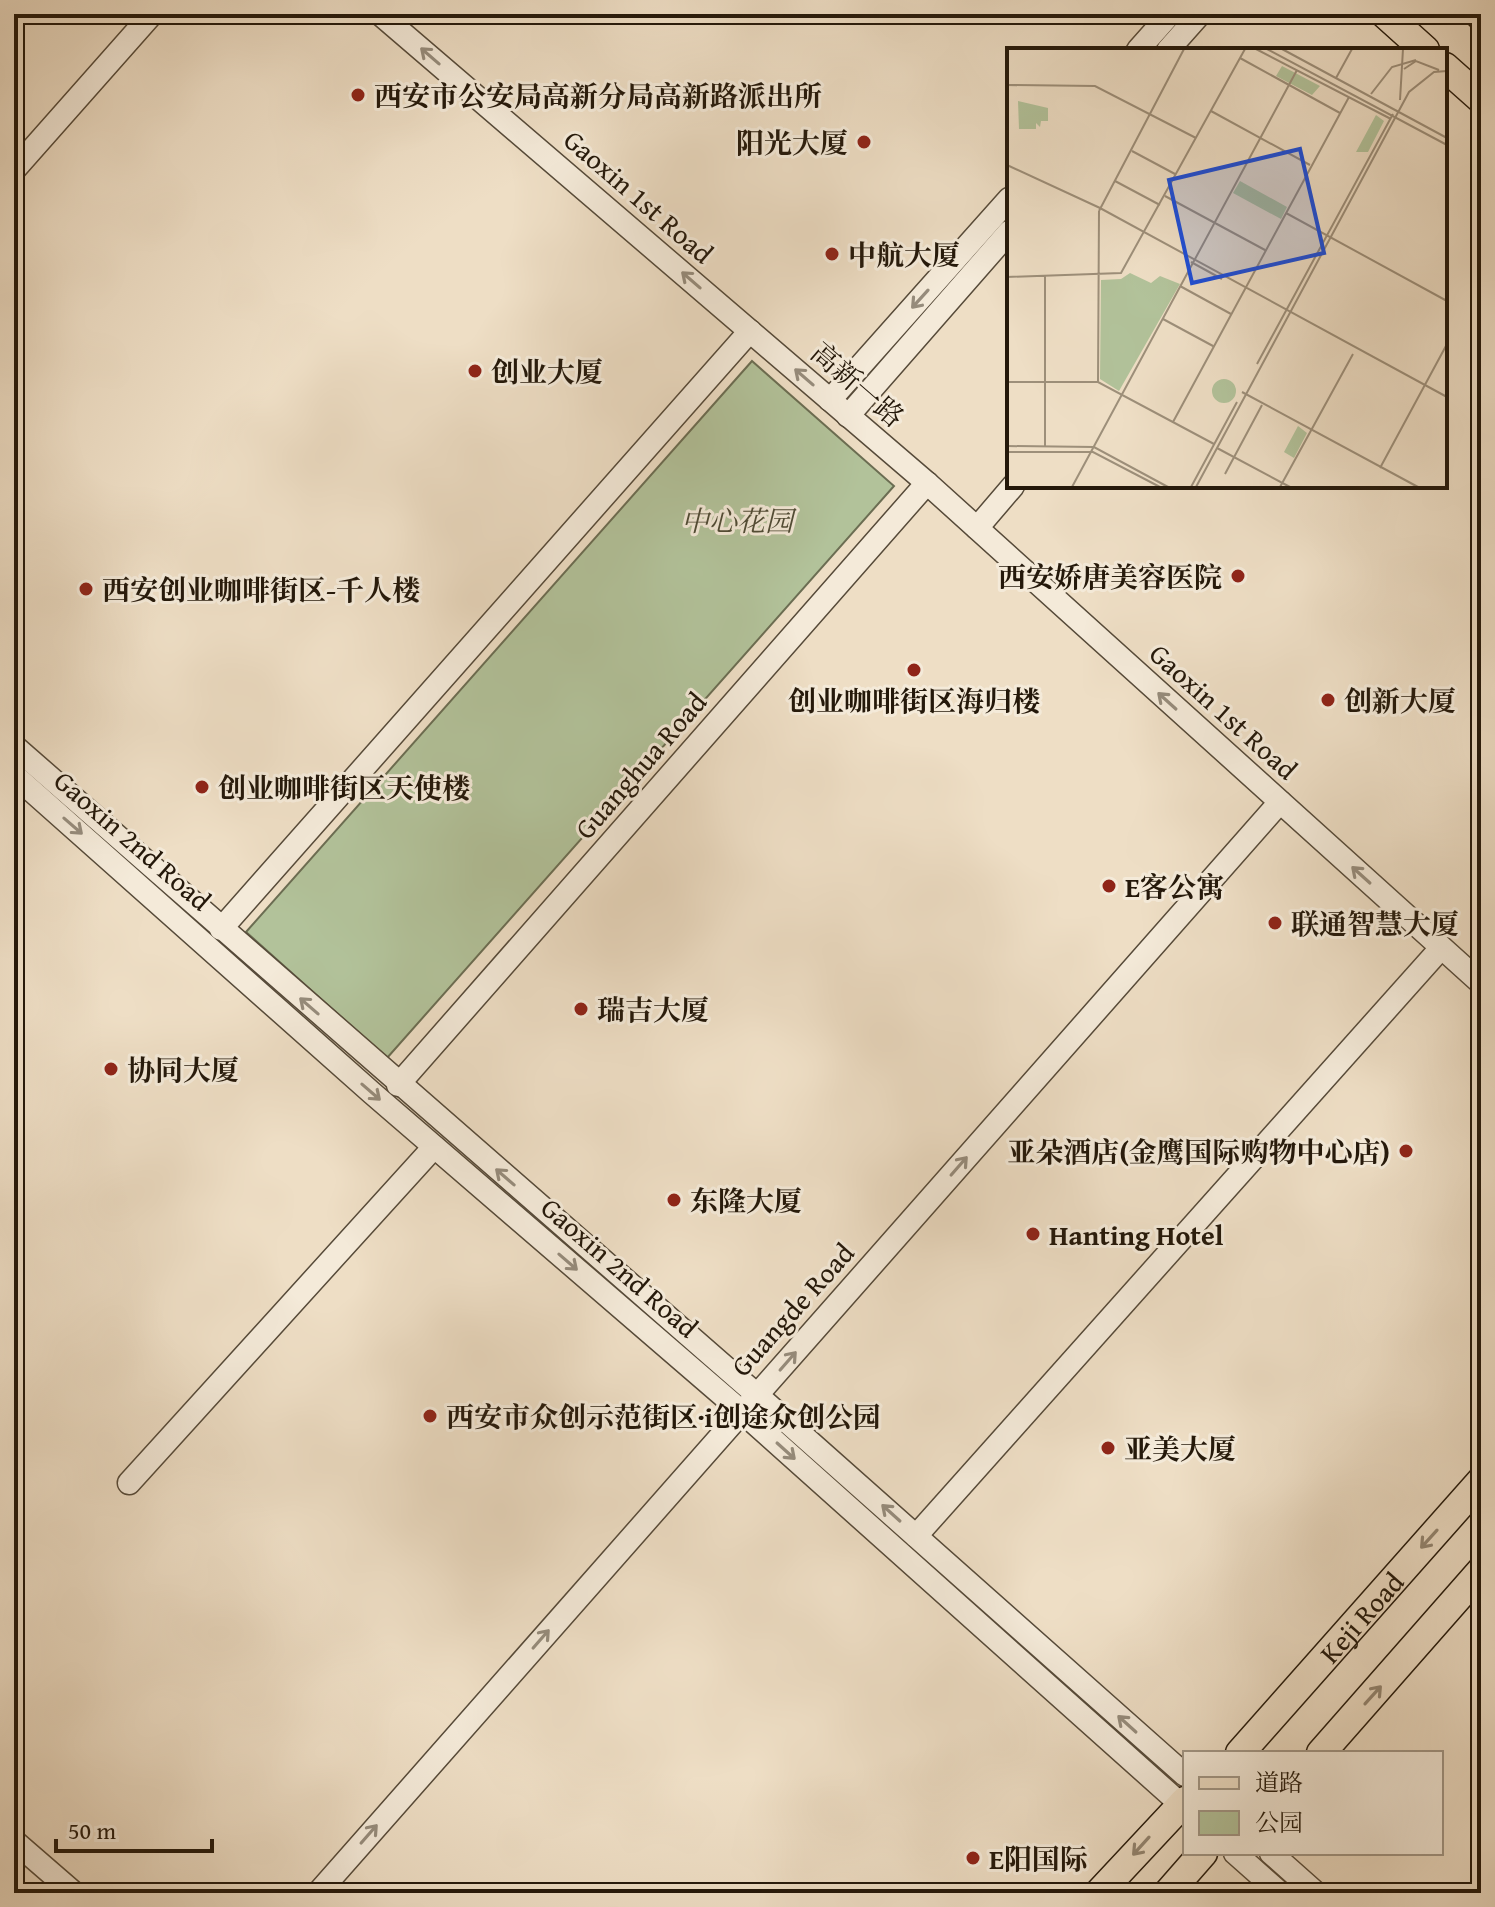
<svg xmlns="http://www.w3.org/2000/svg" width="1495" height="1907" font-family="'Gentium Book Plus','Noto Serif SC',serif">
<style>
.green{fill:#b2c29a;stroke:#6b6d52;stroke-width:2}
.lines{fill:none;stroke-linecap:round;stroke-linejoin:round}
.minor-casing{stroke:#564a39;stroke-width:25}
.major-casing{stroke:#24180a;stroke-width:31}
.minor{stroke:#f4ead9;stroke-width:22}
.major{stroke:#eedec5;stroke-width:28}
.oneway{stroke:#968c7c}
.oneway2{stroke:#938571}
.poi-dot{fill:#8f2418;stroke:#f4ead9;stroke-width:3}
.labels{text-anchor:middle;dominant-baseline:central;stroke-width:6;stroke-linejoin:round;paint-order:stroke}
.poi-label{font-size:28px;font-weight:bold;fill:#24180a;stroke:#f4ead9;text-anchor:start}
.street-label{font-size:28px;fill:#24180a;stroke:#f4ead9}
.park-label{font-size:28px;font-style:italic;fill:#4f4b35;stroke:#f4ead9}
.inset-road{fill:none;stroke:#9d8f7a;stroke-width:2}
.view{fill:#1d4ed8;fill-opacity:0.15;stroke:#1d4ed8;stroke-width:4}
.inset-edge{fill:none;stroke:#24180a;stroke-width:4}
</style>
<rect width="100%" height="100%" fill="#eedec5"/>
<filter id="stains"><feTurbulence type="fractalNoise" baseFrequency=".0025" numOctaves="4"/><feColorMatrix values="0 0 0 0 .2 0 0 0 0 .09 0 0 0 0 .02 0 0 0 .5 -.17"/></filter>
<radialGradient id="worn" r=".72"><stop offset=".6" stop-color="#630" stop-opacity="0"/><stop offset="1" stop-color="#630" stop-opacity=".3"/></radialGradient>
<!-- green -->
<polygon class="green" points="752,361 894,486 387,1058 246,932"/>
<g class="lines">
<defs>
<g id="minor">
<polyline points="380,14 927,483 1481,983"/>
<polyline points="1138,50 1170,14"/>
<polyline points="1168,50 1200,14"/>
<polyline points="14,170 152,14"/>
<polyline points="830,400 1009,199"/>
<polyline points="848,416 1009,232"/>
<polyline points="977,528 1013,486"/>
<polyline points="14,746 757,1395 1185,1775"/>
<polyline points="14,775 372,1093 741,1411 1185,1808"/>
<polyline points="221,929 750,331"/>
<polyline points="398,1085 927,483"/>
<polyline points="129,1483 434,1147"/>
<polyline points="916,1536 1441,948"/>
<polyline points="14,1841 74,1893"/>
<polyline points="1235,1853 1280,1893"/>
<polyline points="1271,1853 1316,1893"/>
<polyline points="318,1893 1280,802"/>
</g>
<g id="major">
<polyline points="1385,14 1425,50"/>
<polyline points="1479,14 1481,16"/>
<polyline points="1445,67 1481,99"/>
<path id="s1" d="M1240 1753 1481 1481"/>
<polyline points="1321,1753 1481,1571"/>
<polyline points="1099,1893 1185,1801"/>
<polyline points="1168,1893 1203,1853"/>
</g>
</defs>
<!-- minor casing -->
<use href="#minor" class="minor-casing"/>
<!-- major casing -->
<use href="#major" class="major-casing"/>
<!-- minor -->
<use href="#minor" class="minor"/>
<!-- major -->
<use href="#major" class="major"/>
</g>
<!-- one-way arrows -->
<defs><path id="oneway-shaft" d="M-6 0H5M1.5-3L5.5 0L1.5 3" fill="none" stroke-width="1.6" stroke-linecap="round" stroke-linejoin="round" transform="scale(2)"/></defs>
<g class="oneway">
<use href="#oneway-shaft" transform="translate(430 56) rotate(-139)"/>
<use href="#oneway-shaft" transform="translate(691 280) rotate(-139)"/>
<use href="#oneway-shaft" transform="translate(920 299) rotate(132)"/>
<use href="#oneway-shaft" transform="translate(804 377) rotate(-139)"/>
<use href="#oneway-shaft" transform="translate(1167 701) rotate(-138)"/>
<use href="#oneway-shaft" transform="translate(73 826) rotate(41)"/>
<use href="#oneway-shaft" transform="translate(1361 875) rotate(-138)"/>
<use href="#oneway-shaft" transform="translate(309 1006) rotate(-139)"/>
<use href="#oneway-shaft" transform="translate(371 1092) rotate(41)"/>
<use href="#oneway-shaft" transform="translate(959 1166) rotate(-49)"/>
<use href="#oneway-shaft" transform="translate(505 1177) rotate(-139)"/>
<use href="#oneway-shaft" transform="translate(568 1262) rotate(41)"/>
<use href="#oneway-shaft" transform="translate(788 1361) rotate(-49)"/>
<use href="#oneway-shaft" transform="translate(786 1451) rotate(42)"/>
<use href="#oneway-shaft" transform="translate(891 1513) rotate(-138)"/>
<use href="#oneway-shaft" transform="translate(541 1639) rotate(-49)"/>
<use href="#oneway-shaft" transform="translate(1127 1724) rotate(-138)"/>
<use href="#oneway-shaft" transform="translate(369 1834) rotate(-49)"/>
</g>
<g class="oneway2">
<use href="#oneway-shaft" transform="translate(1429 1539) rotate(132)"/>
<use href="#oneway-shaft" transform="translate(1373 1695) rotate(-48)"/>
<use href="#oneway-shaft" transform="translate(1141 1846) rotate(132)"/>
</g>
<!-- markers -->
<g class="poi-dot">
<circle cx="358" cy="95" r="8"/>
<circle cx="864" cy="142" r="8"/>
<circle cx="832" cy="254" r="8"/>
<circle cx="475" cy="371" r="8"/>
<circle cx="1238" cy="576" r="8"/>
<circle cx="86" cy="589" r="8"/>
<circle cx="914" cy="670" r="8"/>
<circle cx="1328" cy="700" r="8"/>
<circle cx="202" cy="787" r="8"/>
<circle cx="1109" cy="886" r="8"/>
<circle cx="1275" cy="923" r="8"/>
<circle cx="581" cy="1009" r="8"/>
<circle cx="111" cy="1069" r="8"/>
<circle cx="1406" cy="1151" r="8"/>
<circle cx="674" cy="1200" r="8"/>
<circle cx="1033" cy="1234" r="8"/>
<circle cx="430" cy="1416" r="8"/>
<circle cx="1108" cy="1448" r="8"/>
<circle cx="973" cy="1858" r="8"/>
</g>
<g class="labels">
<!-- poi labels -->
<g class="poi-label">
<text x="374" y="95">西安市公安局高新分局高新路派出所</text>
<text x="848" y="142" text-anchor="end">阳光大厦</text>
<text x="848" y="254">中航大厦</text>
<text x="491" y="371">创业大厦</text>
<text x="1222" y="576" text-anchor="end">西安娇唐美容医院</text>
<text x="102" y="589">西安创业咖啡街区-千人楼</text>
<text x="914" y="700" text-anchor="middle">创业咖啡街区海归楼</text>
<text x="1344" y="700">创新大厦</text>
<text x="218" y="787">创业咖啡街区天使楼</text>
<text x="1125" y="886">E客公寓</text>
<text x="1291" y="923">联通智慧大厦</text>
<text x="597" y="1009">瑞吉大厦</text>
<text x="127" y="1069">协同大厦</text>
<text x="1390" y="1151" text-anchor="end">亚朵酒店(金鹰国际购物中心店)</text>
<text x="690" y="1200">东隆大厦</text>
<text x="1049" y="1234">Hanting Hotel</text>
<text x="446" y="1416">西安市众创示范街区·i创途众创公园</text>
<text x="1124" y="1448">亚美大厦</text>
<text x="989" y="1858">E阳国际</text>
</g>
<!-- street labels -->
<g class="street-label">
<text transform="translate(639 196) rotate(41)">Gaoxin 1st Road</text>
<text transform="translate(858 384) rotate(41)">高新一路</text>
<text transform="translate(1224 711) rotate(42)">Gaoxin 1st Road</text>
<text transform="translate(640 765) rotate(-49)">Guanghua Road</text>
<text transform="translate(133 840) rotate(41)">Gaoxin 2nd Road</text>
<text transform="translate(620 1267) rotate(41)">Gaoxin 2nd Road</text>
<text transform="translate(792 1309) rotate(-48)">Guangde Road</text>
<text stroke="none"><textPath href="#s1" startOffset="182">Keji Road</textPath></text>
</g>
<!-- park labels -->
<g class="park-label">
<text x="737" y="520">中心花园</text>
</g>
</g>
<!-- overview -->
<g transform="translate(1007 48)">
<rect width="440" height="440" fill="#eedec5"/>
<path d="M275 18 313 38 305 47 269 28ZM11 53 41 60V73H34L33 79 29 75V81H12ZM369 67 377 73 361 104H349ZM233 133 280 159 274 171 226 145ZM123 225 144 235 153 228 173 236 112 343 93 331 94 232 114 231ZM205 343a12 12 0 1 1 24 0a12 12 0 1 1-24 0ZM291 378 300 385 287 410 277 404Z" fill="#b2c29a"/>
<path class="inset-road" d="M249 1 384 71M260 1 440 97M275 1 440 90M233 10 333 65M397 21 409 13 432 22M329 30 345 1M0 37 88 38 189 90M364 46 385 19 409 12M393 52 396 1M204 63 303 117M125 103 168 126M0 117 93 160 440 349M108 133 153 157M158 148 258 202M92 163 177 1M279 165 440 253M184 214 215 231M0 229 114 225 238 1M173 238 224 266M156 271 206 298M250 316 386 66M0 334H91L207 396M91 334 92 163M235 344 411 439M166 374 342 49M0 398 87 399 161 439M38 398V228M210 400 283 439M0 404H86L153 439M373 420 440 296M218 426 255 357M65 439 290 22M184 439 230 354M189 439 402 44 427 24 440 23M273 439 346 306"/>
<path class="view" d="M293 101 317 205 185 235 162 132Z"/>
<rect width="440" height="440" class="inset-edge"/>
</g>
<!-- margin -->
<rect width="1495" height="1907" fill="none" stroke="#eedec5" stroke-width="48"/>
<rect x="16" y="16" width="1463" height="1875" fill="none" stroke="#24180a" stroke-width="4"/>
<rect x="24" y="24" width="1447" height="1859" fill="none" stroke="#24180a" stroke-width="2"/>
<!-- legend -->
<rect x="1183" y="1751" width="260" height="104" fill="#f4ead9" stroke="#a19686" stroke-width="2"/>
<rect x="1199" y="1777" width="40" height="12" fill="#eedec5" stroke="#a19686" stroke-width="2"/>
<text x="1255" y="1791" font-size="24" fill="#24180a">道路</text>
<rect x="1199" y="1811" width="40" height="24" fill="#b2c29a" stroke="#a19686" stroke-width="2"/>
<text x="1255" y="1831" font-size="24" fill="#24180a">公园</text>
<!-- scale -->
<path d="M56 1839v12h156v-12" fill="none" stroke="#24180a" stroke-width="4"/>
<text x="68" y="1839" font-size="24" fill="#24180a" stroke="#f4ead9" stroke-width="6" paint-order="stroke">50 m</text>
<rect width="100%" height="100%" filter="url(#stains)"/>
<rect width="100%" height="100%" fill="url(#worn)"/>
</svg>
